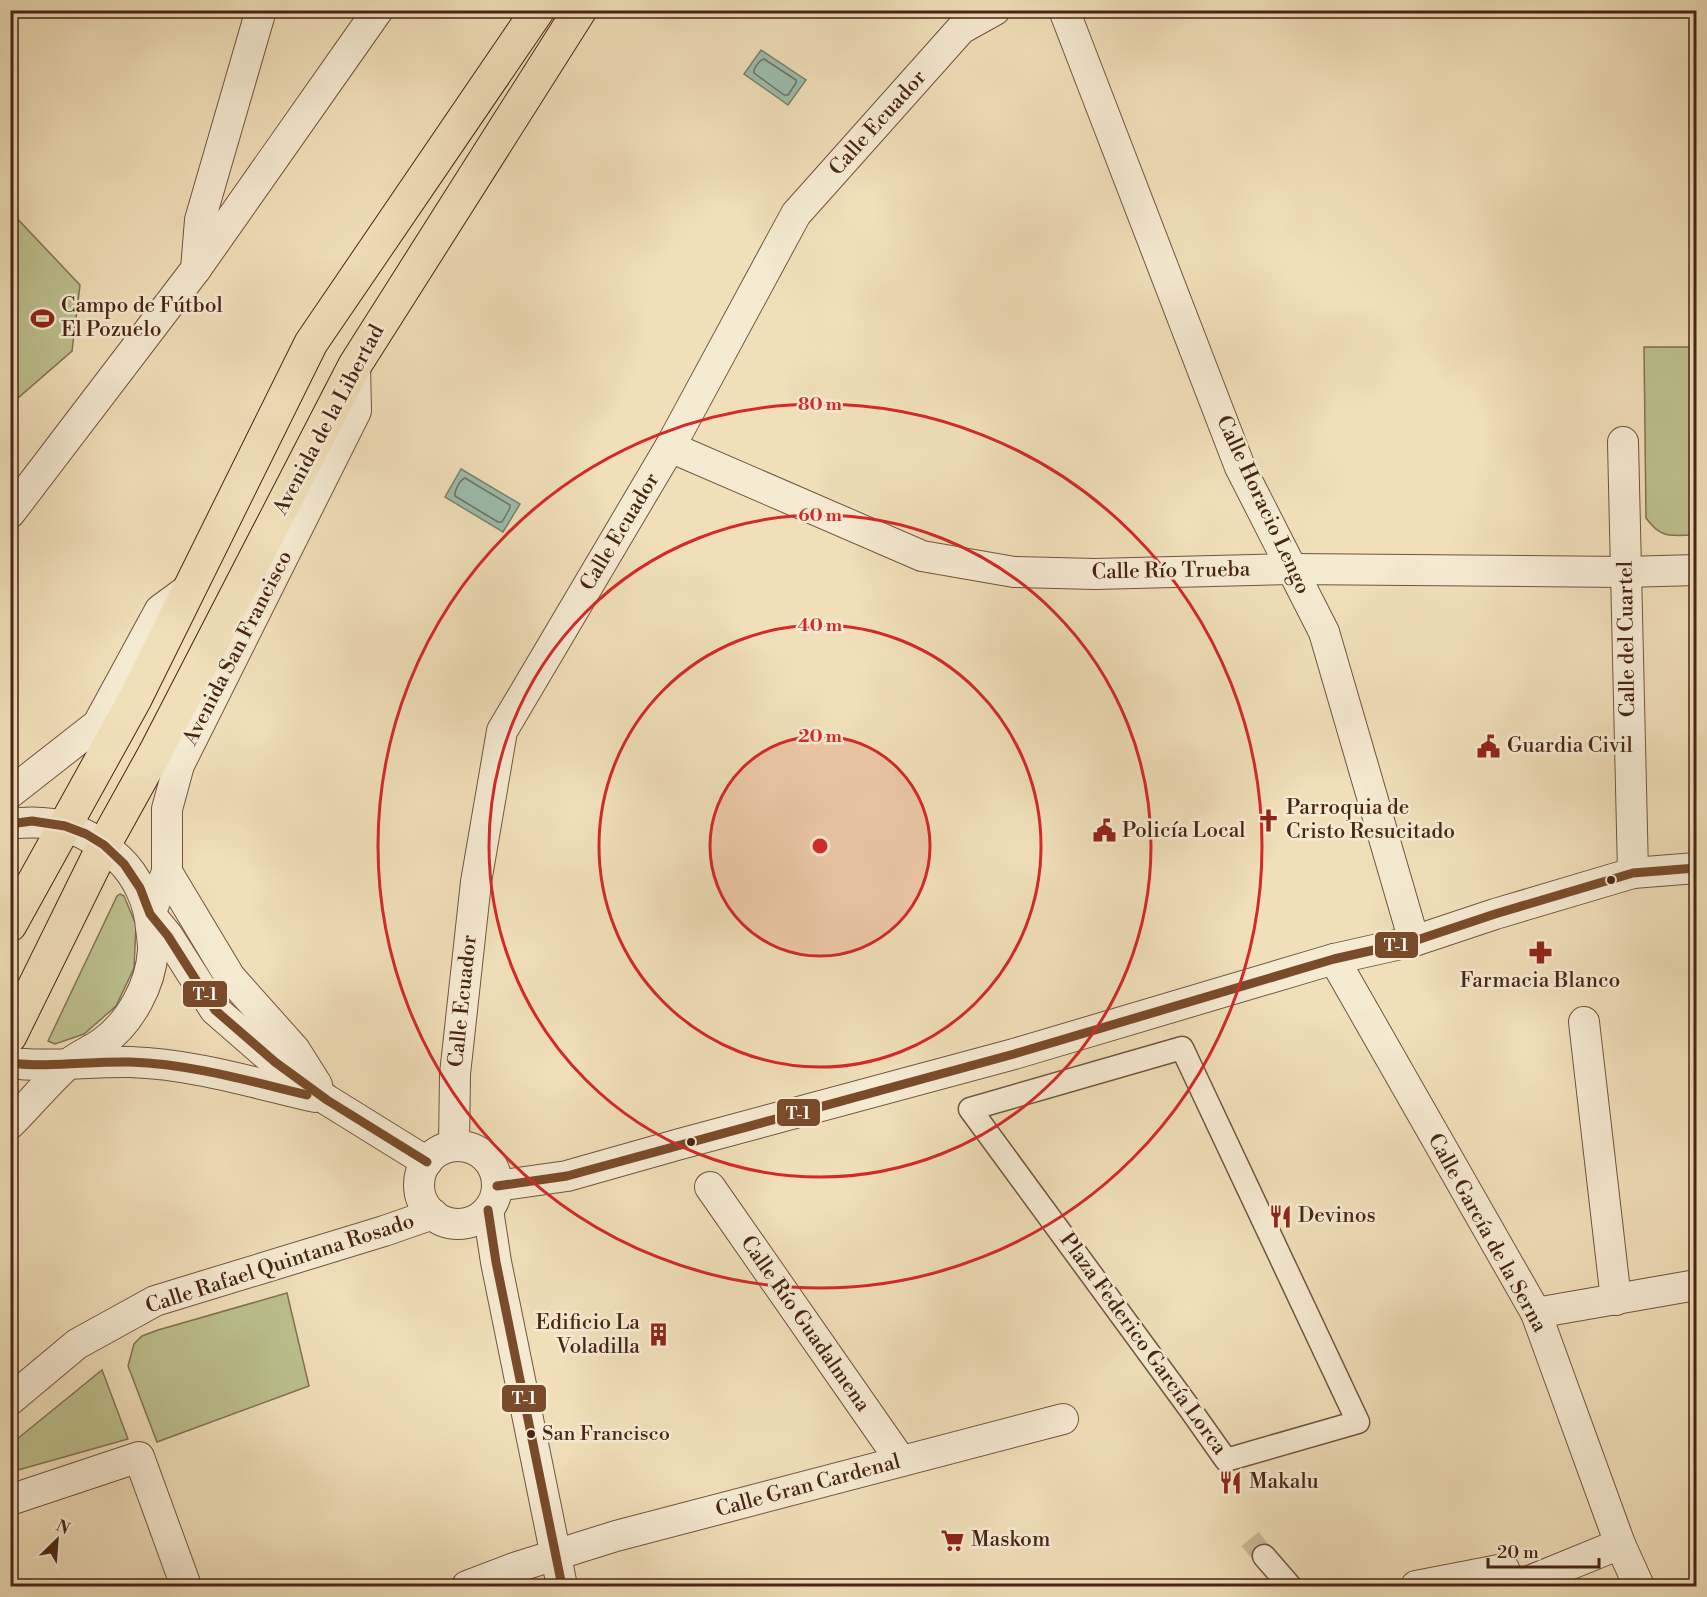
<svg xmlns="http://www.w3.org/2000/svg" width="1707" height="1597" font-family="'Libre Bodoni',serif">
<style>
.green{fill:#bcc18e;stroke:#827352;stroke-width:1.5}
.water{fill:#9bbdac;stroke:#7a8070;stroke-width:1.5}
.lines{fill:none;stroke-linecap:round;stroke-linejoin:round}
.shore{stroke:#727160;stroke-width:1.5}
.pedestrian-tunnel{stroke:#ceba98;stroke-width:22;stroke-dasharray:22 11;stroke-linecap:butt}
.pedestrian-casing{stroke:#72543e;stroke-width:25}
.minor-casing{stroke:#72543e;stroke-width:32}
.primary-casing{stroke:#482515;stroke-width:35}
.pedestrian{stroke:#f5ead2;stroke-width:22}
.minor{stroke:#f5ead2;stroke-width:30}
.primary{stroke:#f0dfb9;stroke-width:33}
.bus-1-casing{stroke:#f5ead2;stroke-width:14}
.bus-1{stroke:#7a4b2a;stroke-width:9}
.ring{fill:none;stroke:#d62828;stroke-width:3}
.bus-dot{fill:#482515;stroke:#f5ead2;stroke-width:2}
.labels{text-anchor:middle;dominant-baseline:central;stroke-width:5;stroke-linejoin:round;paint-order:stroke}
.bus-label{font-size:20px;fill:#482515;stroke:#f5ead2;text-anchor:start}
.street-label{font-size:21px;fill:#482515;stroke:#f5ead2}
.poi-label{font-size:21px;fill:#482515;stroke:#f5ead2;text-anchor:start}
.centre{fill:#d62828;stroke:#f5ead2;stroke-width:3}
.ring-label{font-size:18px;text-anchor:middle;font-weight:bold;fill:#d62828;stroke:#f5ead2;stroke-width:5;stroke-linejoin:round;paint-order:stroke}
.line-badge{stroke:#f5ead2;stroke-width:2}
.badge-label{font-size:16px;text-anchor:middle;font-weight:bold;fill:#fff}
</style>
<rect width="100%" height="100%" fill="#f0dfb9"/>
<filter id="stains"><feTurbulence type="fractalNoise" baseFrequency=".00333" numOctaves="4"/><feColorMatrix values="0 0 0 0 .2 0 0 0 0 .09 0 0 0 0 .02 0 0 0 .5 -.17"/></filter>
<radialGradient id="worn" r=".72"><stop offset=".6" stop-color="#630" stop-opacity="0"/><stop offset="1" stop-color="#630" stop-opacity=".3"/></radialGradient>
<!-- green -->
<g class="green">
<polygon points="11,212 80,285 72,351 11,404"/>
<path d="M1644 347H1696V535C1671 535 1662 540 1646 518Z"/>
<polygon points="120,894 124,896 136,925 134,968 116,1006 84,1034 55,1044 48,1041 117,896"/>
<polygon points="287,1293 309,1386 157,1442 128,1366 134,1344 142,1336 158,1330"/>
<polygon points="102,1370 128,1439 11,1472 11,1444"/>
</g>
<!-- water -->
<g class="water">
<polygon points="761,50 806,80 788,105 744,74"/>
<polygon points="461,469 520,504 503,532 445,497"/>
</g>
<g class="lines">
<!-- shore -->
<g class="shore">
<path d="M764 59 796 80V83L788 95H784L754 73C753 69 759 60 764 59Z"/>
<path d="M465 478 510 505V508L502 522H498L455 496C454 491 460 480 465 478Z"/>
</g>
<!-- pedestrian-tunnel -->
<polyline class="pedestrian-tunnel" points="1250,1539 1264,1556"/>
<defs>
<g id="pedestrian">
<polygon points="1182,1048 1358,1422 1226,1460 1190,1409 970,1109"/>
<polyline points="1264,1556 1290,1586"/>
</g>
<g id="minor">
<polyline points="1064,10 1240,467 1324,632 1414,941"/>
<polyline points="196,269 200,220 261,10"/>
<polyline points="1623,442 1633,873"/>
<polyline points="670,447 922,556 1014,572 1095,574 1291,569 1625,572 1696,570"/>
<polyline points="10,513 196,269 378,10"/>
<polyline points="10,793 98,724 160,610 190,588"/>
<path d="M10 824C55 818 86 829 119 859 137 876 149 902 151 928 152 935 153 943 153 950 151 985 130 1023 102 1043 91 1051 77 1056 67 1065 47 1083 29 1105 10 1124"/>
<polyline points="167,872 230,977 295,1050 317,1085"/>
<polyline points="150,914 167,872 167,809 179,765 356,411 355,365"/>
<polyline points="150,914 168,936 215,1010 275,1062 327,1100 427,1162"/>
<polyline points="1334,959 1536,1313 1620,1544 1639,1586"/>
<polyline points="1584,1022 1616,1300"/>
<path d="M10 1063C50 1068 90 1061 130 1062 193 1064 254 1083 315 1097"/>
<polyline points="454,1146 455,1074 476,882 502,731 670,447 796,214 961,29 995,10"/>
<circle cx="458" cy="1185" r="39"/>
<polyline points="497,1186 567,1176 680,1144 1014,1054 1334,959 1414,941 1495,914 1633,873 1696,868"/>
<polyline points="710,1187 901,1461"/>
<polyline points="488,1210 496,1262 562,1586"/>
<polyline points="1536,1313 1696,1285"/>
<polyline points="10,1400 77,1344 155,1301 384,1231 433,1214"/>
<polyline points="10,1500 139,1457 186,1586"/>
<polyline points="467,1586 517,1567 616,1536 1063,1419"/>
<polyline points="1416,1586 1504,1569 1511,1586"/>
<polyline points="1517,1586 1620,1544"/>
</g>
<g id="primary">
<polyline points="10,925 135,699 311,343 538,10"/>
<polyline points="10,1036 104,845 155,753 355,365 580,10"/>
</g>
</defs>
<!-- pedestrian casing -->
<use href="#pedestrian" class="pedestrian-casing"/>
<!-- minor casing -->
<use href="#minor" class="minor-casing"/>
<!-- primary casing -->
<use href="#primary" class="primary-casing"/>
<!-- pedestrian -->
<use href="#pedestrian" class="pedestrian"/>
<!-- minor -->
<use href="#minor" class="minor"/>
<!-- primary -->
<use href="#primary" class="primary"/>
<defs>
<g id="bus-1">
<polyline points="10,824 32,821 65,826 86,834 104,845 124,864 140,888 150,914 168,936 215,1010 275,1062 327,1100 427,1162"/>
<path d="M10 1063C50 1068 90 1061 130 1062 191 1064 249 1081 307 1095"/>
<polyline points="497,1186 567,1176 1014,1054 1334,959 1414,941 1495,914 1633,873 1696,868"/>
<polyline points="488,1210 496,1262 562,1586"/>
</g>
</defs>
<!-- bus-1 casing -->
<use href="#bus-1" class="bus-1-casing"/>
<!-- bus-1 -->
<use href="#bus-1" class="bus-1"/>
</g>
<!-- distance rings -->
<circle cx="820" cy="846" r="110" fill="#d62828" fill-opacity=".12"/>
<g class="ring">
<circle cx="820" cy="846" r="110"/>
<circle cx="820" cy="846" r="221"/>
<circle cx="820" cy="846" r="331"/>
<circle cx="820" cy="846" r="442"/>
</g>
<!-- icons -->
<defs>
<symbol id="stadium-bare" viewBox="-9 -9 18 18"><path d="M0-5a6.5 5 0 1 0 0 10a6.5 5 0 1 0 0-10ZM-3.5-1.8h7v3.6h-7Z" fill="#8f2418" stroke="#f5ead2" stroke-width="2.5" paint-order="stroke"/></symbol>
<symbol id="civic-bare" viewBox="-9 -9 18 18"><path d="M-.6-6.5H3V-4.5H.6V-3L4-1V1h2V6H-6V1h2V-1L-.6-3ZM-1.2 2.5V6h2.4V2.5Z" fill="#8f2418" stroke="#f5ead2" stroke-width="2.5" paint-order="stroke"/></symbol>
<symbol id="church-bare" viewBox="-9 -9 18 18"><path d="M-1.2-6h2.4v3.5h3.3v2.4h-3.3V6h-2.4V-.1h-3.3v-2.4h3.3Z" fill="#8f2418" stroke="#f5ead2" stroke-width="2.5" paint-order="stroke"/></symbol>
<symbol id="pharmacy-bare" viewBox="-9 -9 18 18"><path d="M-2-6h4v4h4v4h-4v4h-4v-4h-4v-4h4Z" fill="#8f2418" stroke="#f5ead2" stroke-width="2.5" paint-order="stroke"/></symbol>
<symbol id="restaurant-bare" viewBox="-9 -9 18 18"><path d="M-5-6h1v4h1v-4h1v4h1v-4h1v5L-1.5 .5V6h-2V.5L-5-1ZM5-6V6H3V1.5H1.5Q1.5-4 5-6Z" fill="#8f2418" stroke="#f5ead2" stroke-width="2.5" paint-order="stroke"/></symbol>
<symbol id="building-bare" viewBox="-9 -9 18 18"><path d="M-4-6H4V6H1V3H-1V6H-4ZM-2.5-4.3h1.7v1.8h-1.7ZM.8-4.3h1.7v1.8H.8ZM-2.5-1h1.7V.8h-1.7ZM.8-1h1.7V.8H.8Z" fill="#8f2418" stroke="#f5ead2" stroke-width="2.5" paint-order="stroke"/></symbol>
<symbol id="supermarket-bare" viewBox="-9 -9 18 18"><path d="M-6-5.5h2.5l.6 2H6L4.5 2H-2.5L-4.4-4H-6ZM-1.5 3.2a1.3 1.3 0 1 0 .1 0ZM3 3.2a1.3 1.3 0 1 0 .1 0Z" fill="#8f2418" stroke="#f5ead2" stroke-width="2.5" paint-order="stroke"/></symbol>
</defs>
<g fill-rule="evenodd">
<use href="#stadium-bare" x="26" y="302" width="33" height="33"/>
<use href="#civic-bare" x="1472" y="730" width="33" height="33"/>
<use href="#church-bare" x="1252" y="804" width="33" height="33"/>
<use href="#civic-bare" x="1088" y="814" width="33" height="33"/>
<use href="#pharmacy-bare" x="1524" y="936" width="33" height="33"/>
<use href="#restaurant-bare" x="1264" y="1200" width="33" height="33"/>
<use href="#building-bare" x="642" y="1318" width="33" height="33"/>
<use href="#restaurant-bare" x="1214" y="1466" width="33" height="33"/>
<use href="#supermarket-bare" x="936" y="1524" width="33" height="33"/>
</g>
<!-- markers -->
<g class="bus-dot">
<circle cx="1611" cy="880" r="5"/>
<circle cx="691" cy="1142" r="5"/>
<circle cx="531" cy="1434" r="5"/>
</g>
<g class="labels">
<!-- bus labels -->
<g class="bus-label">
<text x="542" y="1434">San Francisco</text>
</g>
<!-- street labels -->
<g class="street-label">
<text transform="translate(878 123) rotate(-48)">Calle Ecuador</text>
<text transform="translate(329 420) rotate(-62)">Avenida de la Libertad</text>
<text transform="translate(1263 505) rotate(65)">Calle Horacio Lengo</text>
<text transform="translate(620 532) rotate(-59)">Calle Ecuador</text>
<text transform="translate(1171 571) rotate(-1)">Calle Río Trueba</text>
<text transform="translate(1627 639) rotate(-91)">Calle del Cuartel</text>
<text transform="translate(238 648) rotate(-63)">Avenida San Francisco</text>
<text transform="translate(463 1001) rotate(-84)">Calle Ecuador</text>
<text transform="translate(1487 1233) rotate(61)">Calle García de la Serna</text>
<text transform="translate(280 1264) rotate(-18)">Calle Rafael Quintana Rosado</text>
<text transform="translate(805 1324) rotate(55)">Calle Río Guadalmena</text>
<text transform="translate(1143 1344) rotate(54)">Plaza Federico García Lorca</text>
<text transform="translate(808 1486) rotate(-15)">Calle Gran Cardenal</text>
</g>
<!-- poi labels -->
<g class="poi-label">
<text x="61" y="306">Campo de Fútbol<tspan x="61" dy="24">El Pozuelo</tspan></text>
<text x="1507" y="746">Guardia Civil</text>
<text x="1286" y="808">Parroquia de<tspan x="1286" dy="24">Cristo Resucitado</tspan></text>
<text x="1122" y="831">Policía Local</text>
<text x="1540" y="981" text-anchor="middle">Farmacia Blanco</text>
<text x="1298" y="1216">Devinos</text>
<text x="640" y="1323" text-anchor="end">Edificio La<tspan x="640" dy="24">Voladilla</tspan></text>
<text x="1249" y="1482">Makalu</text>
<text x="971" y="1540">Maskom</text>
</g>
</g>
<circle cx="820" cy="846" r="9" class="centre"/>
<g class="ring-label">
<text x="820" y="410">80 m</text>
<text x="820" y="521">60 m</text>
<text x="820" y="631">40 m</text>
<text x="820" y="742">20 m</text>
</g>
<g class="line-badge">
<rect x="1374" y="931" width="45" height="28" rx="6" fill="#7a4b2a"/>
<rect x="182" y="980" width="46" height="28" rx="6" fill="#7a4b2a"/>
<rect x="776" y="1098" width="45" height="29" rx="6" fill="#7a4b2a"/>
<rect x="501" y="1384" width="46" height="29" rx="6" fill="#7a4b2a"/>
</g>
<g class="badge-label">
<text x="1396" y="951">T-1</text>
<text x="205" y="1000">T-1</text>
<text x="798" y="1119">T-1</text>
<text x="524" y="1404">T-1</text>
</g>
<!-- margin -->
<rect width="1707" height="1597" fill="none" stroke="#f0dfb9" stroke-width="36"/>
<rect x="12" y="12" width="1683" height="1573" fill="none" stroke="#482515" stroke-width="3"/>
<rect x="18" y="18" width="1671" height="1561" fill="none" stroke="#482515" stroke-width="1.5"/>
<!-- north arrow -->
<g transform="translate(57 1540) rotate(25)" stroke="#f5ead2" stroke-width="4.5" paint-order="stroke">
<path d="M0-4.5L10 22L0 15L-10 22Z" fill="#482515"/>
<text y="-9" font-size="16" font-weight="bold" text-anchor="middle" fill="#482515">N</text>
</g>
<!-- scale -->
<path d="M1488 1558v9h111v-9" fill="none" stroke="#482515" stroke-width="3"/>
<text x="1497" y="1558" font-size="18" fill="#482515" stroke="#f5ead2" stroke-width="4.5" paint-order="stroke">20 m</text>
<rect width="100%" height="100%" filter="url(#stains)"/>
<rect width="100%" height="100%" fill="url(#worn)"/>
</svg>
